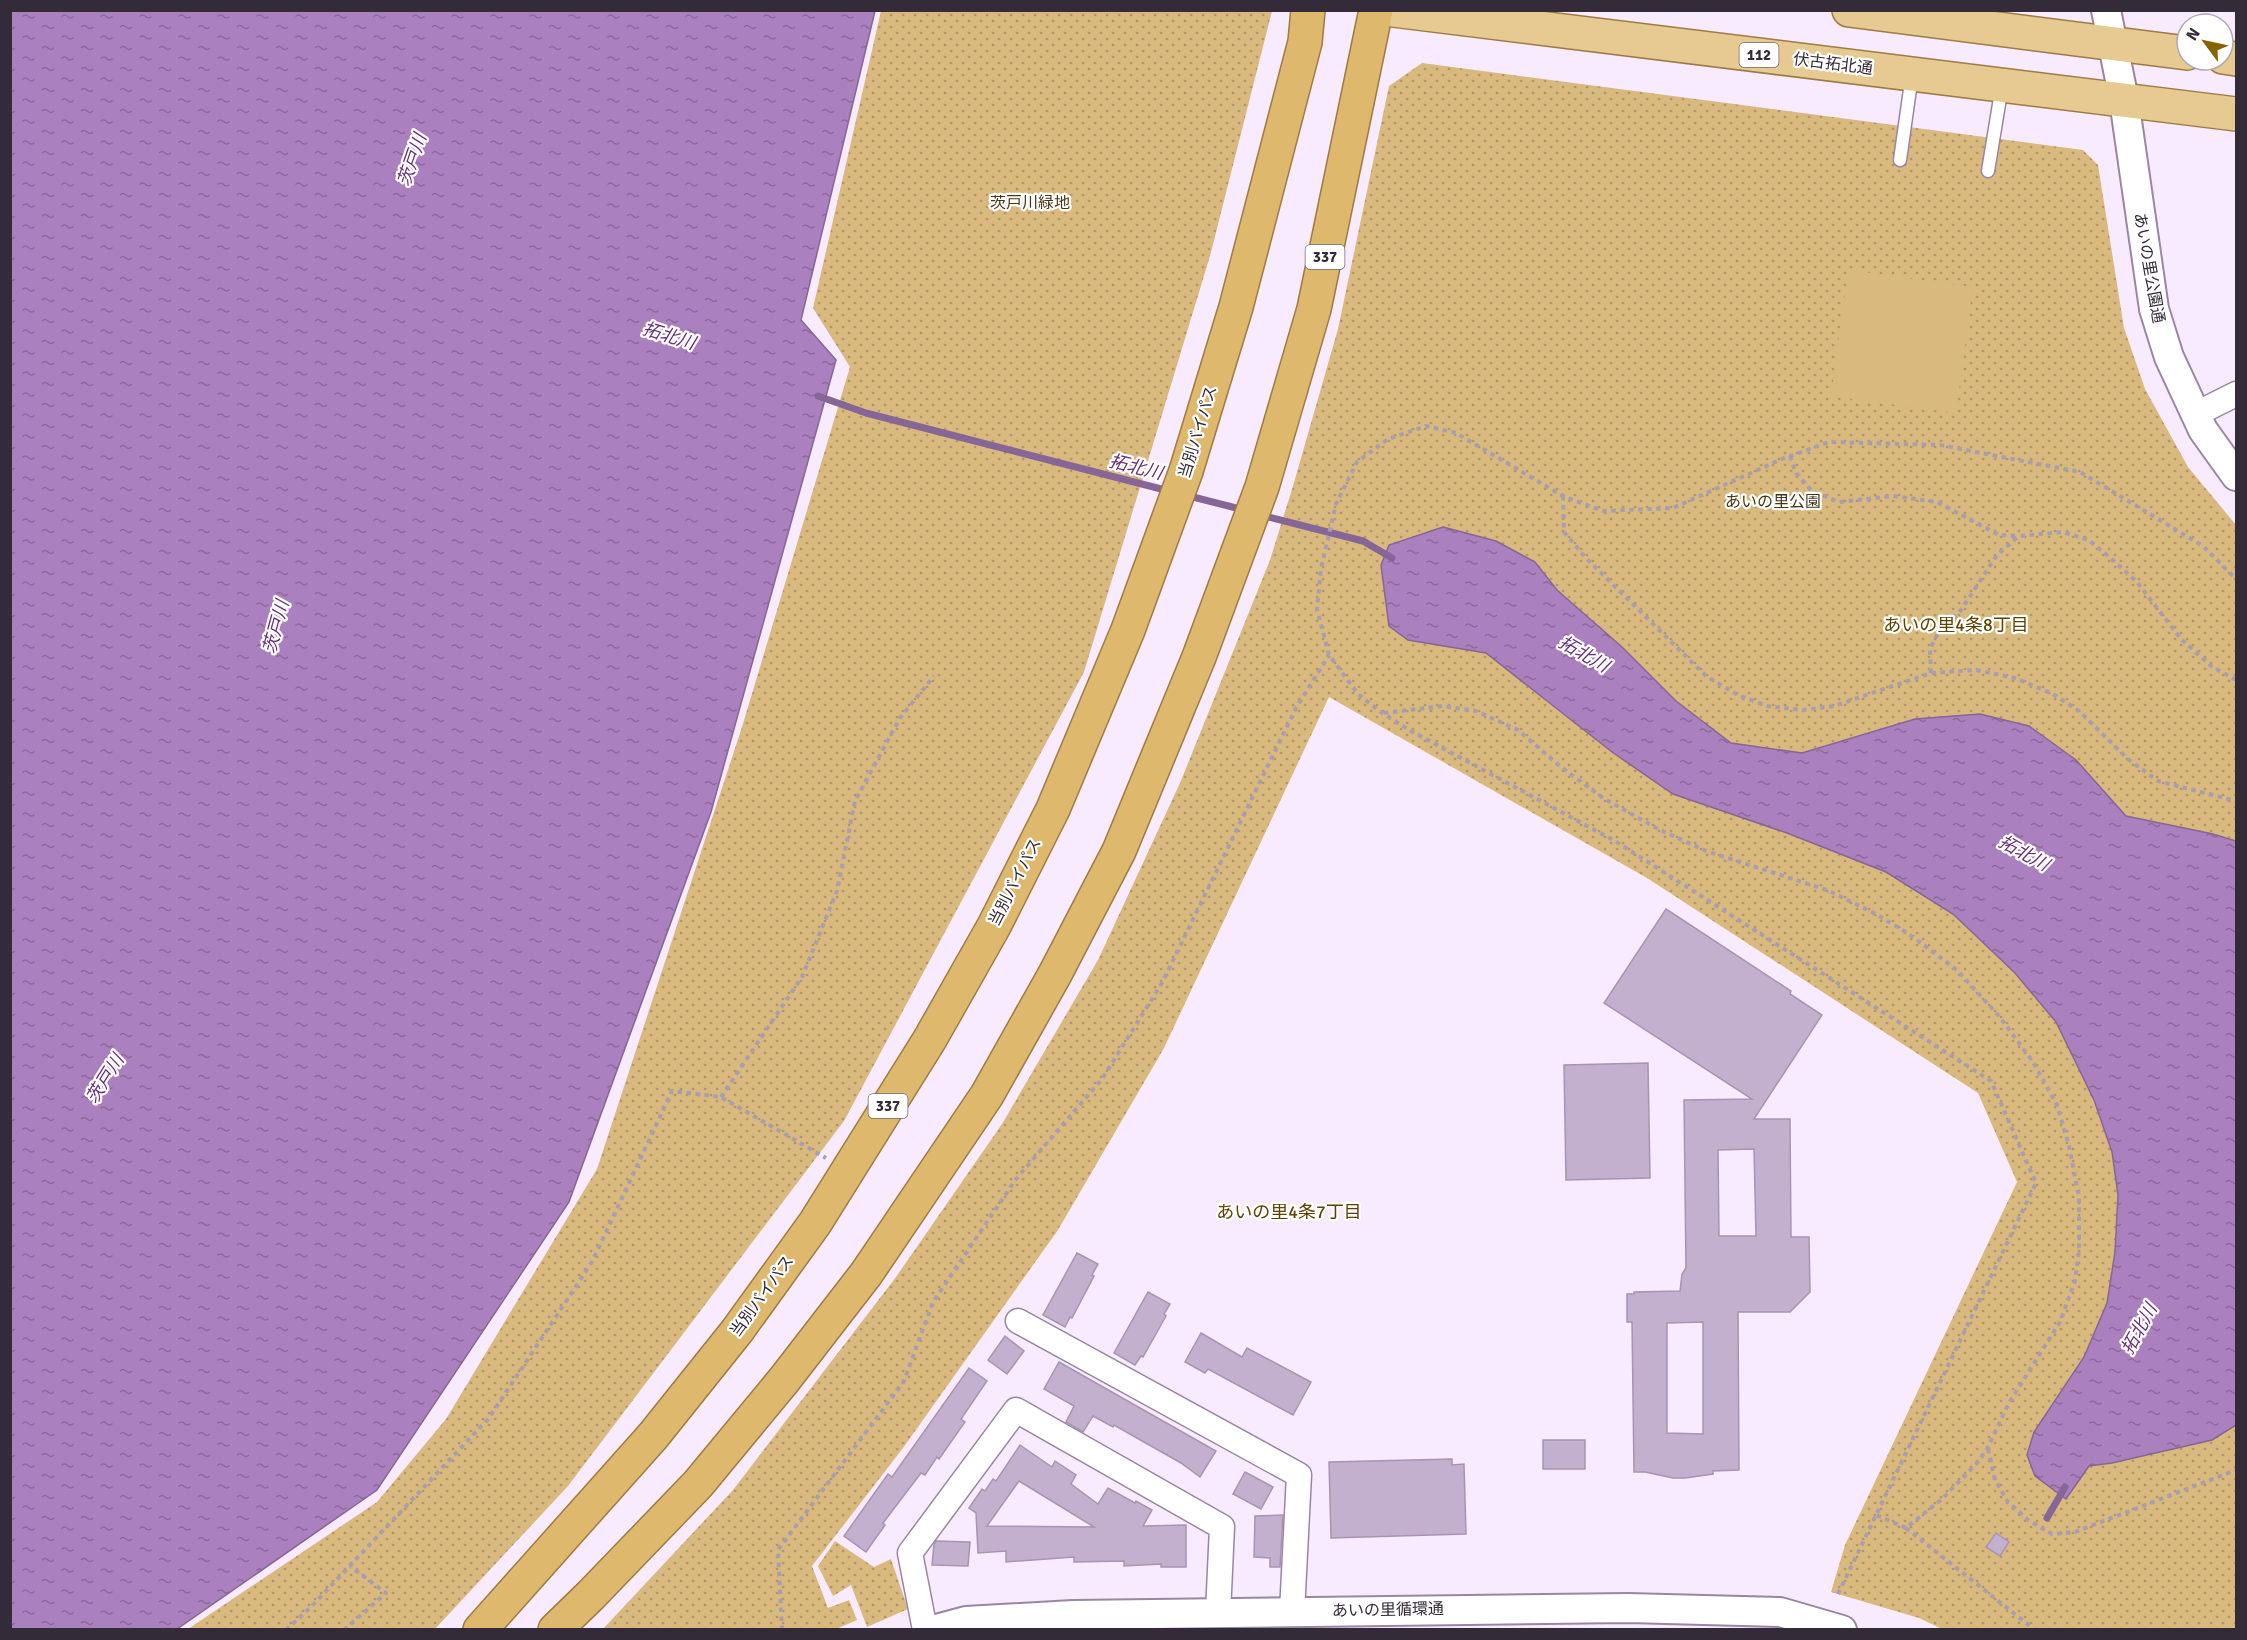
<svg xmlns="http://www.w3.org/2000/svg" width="2247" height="1640" font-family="Signika,'Noto Sans JP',sans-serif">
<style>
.park{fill:url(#park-dots)}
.pitch{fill:#d9b97e}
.water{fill:url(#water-ripples);stroke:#866696;stroke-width:1.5}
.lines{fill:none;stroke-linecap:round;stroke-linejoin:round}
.stream{stroke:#866696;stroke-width:7}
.building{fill:#c3afce;stroke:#a894b2;stroke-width:1.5;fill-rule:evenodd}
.service-casing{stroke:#9986a3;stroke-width:15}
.minor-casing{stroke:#9986a3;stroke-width:27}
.tertiary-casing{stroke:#9986a3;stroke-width:32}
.primary-casing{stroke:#9d7b42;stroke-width:36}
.trunk-casing{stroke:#9d7b42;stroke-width:36}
.path{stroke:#a99eb0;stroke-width:4;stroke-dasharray:4.5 4.5;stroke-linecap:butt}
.service{stroke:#fff;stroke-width:12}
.minor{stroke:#fff;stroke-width:24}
.tertiary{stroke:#fff;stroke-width:28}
.primary{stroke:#e6ca91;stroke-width:33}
.trunk{stroke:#deb86c;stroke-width:33}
.labels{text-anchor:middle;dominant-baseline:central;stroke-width:4.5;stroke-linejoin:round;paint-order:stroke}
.shield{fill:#fff;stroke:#706b74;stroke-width:1.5}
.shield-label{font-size:15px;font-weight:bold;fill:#332b38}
.street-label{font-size:16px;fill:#332b38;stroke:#fff}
.park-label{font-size:16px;fill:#463616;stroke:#fff}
.water-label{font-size:18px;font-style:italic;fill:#65317c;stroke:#fff}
.neighbourhood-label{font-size:18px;fill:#5d4204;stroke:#fff}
</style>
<defs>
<pattern id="park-dots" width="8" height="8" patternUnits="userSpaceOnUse" patternTransform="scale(1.5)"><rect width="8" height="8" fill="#d9b97e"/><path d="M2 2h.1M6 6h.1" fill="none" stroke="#b19768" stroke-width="1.8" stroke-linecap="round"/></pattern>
<pattern id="water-ripples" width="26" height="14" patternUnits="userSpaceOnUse" patternTransform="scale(1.5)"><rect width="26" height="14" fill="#aa80be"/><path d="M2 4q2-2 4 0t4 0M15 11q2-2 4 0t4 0" fill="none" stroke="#8b699b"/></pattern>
</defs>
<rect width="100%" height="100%" fill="#f8ebff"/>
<!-- park -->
<g class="park">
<polygon points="881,11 1272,11 1210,256 1084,672 844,1121 568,1486 435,1629 188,1629 377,1502 446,1419 597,1169 742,727 850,367 813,308"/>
<polygon points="1422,63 2083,150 2098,165 2124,328 2145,389 2188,467 2236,525 2236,1629 1942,1629 1919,1618 1831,1592 1845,1545 2017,1182 1978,1093 1647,878 1329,697 1164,1048 1058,1230 903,1448 812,1566 828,1608 849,1600 857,1620 834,1630 602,1630 733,1490 896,1277 1002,1124 1098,960 1180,783 1270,560 1293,486 1338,329 1389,86"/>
<polygon points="835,1541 874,1567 891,1559 908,1609 867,1627 851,1585 833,1596 818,1566"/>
</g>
<!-- pitch -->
<polygon class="pitch" points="1848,270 1973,287 1956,413 1831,396"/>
<!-- water -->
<g class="water">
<polygon points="11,10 875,11 801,320 836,360 711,812 569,1202 377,1490 177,1629 11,1629"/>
<polygon points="1443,527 1496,541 1535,562 1557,590 1622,647 1676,701 1731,743 1802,753 1915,719 1980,714 2029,726 2076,760 2126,816 2213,834 2236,841 2236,1425 2212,1440 2112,1463 2089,1466 2066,1499 2035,1476 2027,1455 2034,1432 2084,1357 2107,1303 2115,1252 2118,1195 2112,1152 2094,1100 2056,1022 2015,973 1953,914 1886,872 1787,833 1673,794 1612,752 1486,653 1408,640 1389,626 1381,565 1389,545"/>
</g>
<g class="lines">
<!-- stream -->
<g class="stream">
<polyline points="818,396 866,413 1169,491"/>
<polyline points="1185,495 1244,510"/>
<polyline points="1261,515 1363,541 1392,558"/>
<polyline points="2047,1518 2065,1487"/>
</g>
</g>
<!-- building -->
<g class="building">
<path d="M1666 909 1791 991 1790 994 1822 1015 1754 1119H1790L1791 1237H1809L1810 1292 1790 1312H1738L1739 1470 1713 1471V1474L1685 1478H1673L1645 1472H1634L1632 1322H1627V1294H1634V1292L1680 1291 1682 1274 1686 1268 1684 1100 1752 1099 1604 1003ZM1754 1149 1756 1236H1719L1718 1150ZM1703 1322V1434L1667 1433V1323Z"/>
<polygon points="1648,1063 1650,1178 1566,1180 1564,1065"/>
<polygon points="1077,1253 1098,1264 1092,1275 1094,1276 1072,1318 1070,1317 1065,1327 1043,1315"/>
<polygon points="1148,1292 1170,1304 1164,1314 1166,1316 1143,1357 1141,1356 1135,1365 1114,1353"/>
<polygon points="1201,1333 1242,1357 1247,1348 1311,1382 1293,1415 1208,1369 1205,1373 1185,1362"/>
<polygon points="1005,1336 1024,1351 1007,1374 988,1360"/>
<polygon points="1059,1362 1216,1451 1200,1477 1181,1463 1114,1425 1113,1427 1093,1416 1083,1432 1066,1422 1074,1406 1044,1389"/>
<polygon points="969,1368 987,1381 961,1419 965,1422 939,1459 937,1457 925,1475 921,1473 883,1523 885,1525 866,1552 844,1536 888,1474 892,1477"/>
<rect x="1543" y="1440" width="42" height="29"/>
<path d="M1020 1445 1052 1467 1055 1461 1076 1475 1071 1484 1098 1504 1108 1488 1135 1503 1136 1501 1152 1510 1143 1526 1186 1525V1567H1161V1564L1124 1566V1561L1074 1562V1557L1006 1562V1551L978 1553 976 1513 969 1508 982 1489 985 1491 993 1479 996 1481ZM1019 1481 1094 1527 987 1526Z"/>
<polygon points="1452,1459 1452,1465 1464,1464 1466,1534 1331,1538 1329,1462"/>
<polygon points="1245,1472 1273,1487 1261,1509 1233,1494"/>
<polygon points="1283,1515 1280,1567 1270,1567 1270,1558 1254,1557 1255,1516"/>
<polygon points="1996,1533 2009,1542 2000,1556 1986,1547"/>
<polygon points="936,1541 970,1542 968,1566 932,1565 934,1544"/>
</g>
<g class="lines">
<defs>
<g id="service">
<polyline points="1900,160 1912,75"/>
<polyline points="1988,171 2002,86"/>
</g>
<g id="minor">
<polyline points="2196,414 2236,394"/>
<polyline points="1018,1321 1299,1475 1292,1612"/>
<polyline points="925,1630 910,1553 1016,1410 1222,1527 1218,1613"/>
</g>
<g id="tertiary">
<polyline points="2106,10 2124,100 2154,309 2169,357 2203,430 2236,476"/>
<polyline points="933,1630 966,1621 1073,1615 1628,1608 1780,1612 1842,1630"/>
</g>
<g id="primary">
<polyline points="1393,10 2236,114"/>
<polyline points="1849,10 2187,53"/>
<polyline points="2223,57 2236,59"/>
</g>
<g id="trunk">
<polyline points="480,1630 653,1436 737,1331 815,1223 930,1039 994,926 1053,809 1128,630 1186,471 1236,307 1305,42 1308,10"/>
<polyline points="555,1630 591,1595 698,1484 784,1380 866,1274 987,1095 1055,974 1119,851 1199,657 1262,487 1314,309 1376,10"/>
</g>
</defs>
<!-- service casing -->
<use href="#service" class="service-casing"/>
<!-- minor casing -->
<use href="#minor" class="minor-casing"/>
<!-- tertiary casing -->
<use href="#tertiary" class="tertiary-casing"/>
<!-- primary casing -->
<use href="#primary" class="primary-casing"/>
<!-- trunk casing -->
<use href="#trunk" class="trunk-casing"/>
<!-- path -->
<g class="path">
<polyline points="1790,456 1796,473 1812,491 1839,502 1893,496 1937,502 1999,535 2019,536"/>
<polyline points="1563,496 1564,532 1585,557 1706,676 1738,695 1767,706 1803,710 1834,706 1931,673 1976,670 2015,678 2053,694 2079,711 2128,759 2158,781 2236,801"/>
<polyline points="1931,673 1930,649 1939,631 1961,610 1997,555 2019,536 2063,532 2089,540 2115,562 2137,582 2181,639 2211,666 2236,680"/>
<polyline points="1384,713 1443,706 1476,711 1518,730 1561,767 1603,798 1658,829 1706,851 1827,890 1874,913 1909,934 1957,970 1999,1016 2033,1062 2057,1105 2069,1146 2079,1197 2079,1250 2075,1281 2060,1322 2009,1403 1987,1449 1977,1463 1942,1499 1906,1528 1876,1515"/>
<polyline points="721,1097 802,977 837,891 855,801 900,718 934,676"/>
<polyline points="1988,1449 1995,1480 2008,1502 2028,1520 2052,1534 2075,1532 2236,1470"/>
<polyline points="1906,1528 2035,1630"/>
<polyline points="1838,1594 2036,1183 1991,1081 1615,841 1411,731 1382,713 1358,694 1329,655 1317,609 1321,569 1336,504 1357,462 1388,439 1426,426 1456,433 1563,496 1603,511 1673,508 1782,459 1829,442 1940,445 2080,472 2203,546 2236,579"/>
<polyline points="286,1630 311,1607 489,1418 592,1262 672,1091 721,1097 826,1158"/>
<polyline points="344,1630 386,1593 350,1566"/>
<polyline points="782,1630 778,1550 904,1381 933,1302 1016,1179 1102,1079 1162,983 1296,708 1329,655"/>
</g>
<!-- service -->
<use href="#service" class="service"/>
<!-- minor -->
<use href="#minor" class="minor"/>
<!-- tertiary -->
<use href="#tertiary" class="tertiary"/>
<!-- primary -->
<use href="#primary" class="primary"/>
<!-- trunk -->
<use href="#trunk" class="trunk"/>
</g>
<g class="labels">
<!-- shield labels -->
<g class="shield">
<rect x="1739.5" y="43" width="39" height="24" rx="4.5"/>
<rect x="1305.5" y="245" width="39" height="24" rx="4.5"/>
<rect x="868.5" y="1094" width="39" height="24" rx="4.5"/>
</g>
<g class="shield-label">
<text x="1759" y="55">112</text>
<text x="1325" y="257">337</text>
<text x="888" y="1106">337</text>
</g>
<!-- street labels -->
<g class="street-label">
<text transform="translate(1833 64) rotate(7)">伏古拓北通</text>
<text transform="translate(2149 268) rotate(80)">あいの里公園通</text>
<text transform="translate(1198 432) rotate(-73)">当別バイパス</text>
<text transform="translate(1015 882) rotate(-63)">当別バイパス</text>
<text transform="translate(762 1296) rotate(-54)">当別バイパス</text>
<text transform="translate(1388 1610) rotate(-1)">あいの里循環通</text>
</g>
<!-- park labels -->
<g class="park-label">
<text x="1030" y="203">茨戸川緑地</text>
<text x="1773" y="502">あいの里公園</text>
</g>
<!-- water labels -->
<g class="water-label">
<text transform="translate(412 160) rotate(-71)">茨戸川</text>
<text transform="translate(669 336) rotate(17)">拓北川</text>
<text transform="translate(1136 467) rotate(14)">拓北川</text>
<text transform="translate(276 627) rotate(-75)">茨戸川</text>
<text transform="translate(1584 654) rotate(30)">拓北川</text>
<text transform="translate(2024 853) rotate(29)">拓北川</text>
<text transform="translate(105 1079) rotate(-58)">茨戸川</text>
<text transform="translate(2139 1329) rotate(-61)">拓北川</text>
</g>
<!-- neighbourhood labels -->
<g class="neighbourhood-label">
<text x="1956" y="625">あいの里4条8丁目</text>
<text x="1289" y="1212">あいの里4条7丁目</text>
</g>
</g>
<!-- border -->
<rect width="2247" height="1640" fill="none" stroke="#332b38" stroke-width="24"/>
<!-- north arrow -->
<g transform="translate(2205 42) rotate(303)"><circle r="28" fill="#ffffff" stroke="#adaaaf" stroke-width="1.5"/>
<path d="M0-4.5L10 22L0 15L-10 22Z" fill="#886200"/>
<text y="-9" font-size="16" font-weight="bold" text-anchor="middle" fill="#332b38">N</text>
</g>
</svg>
